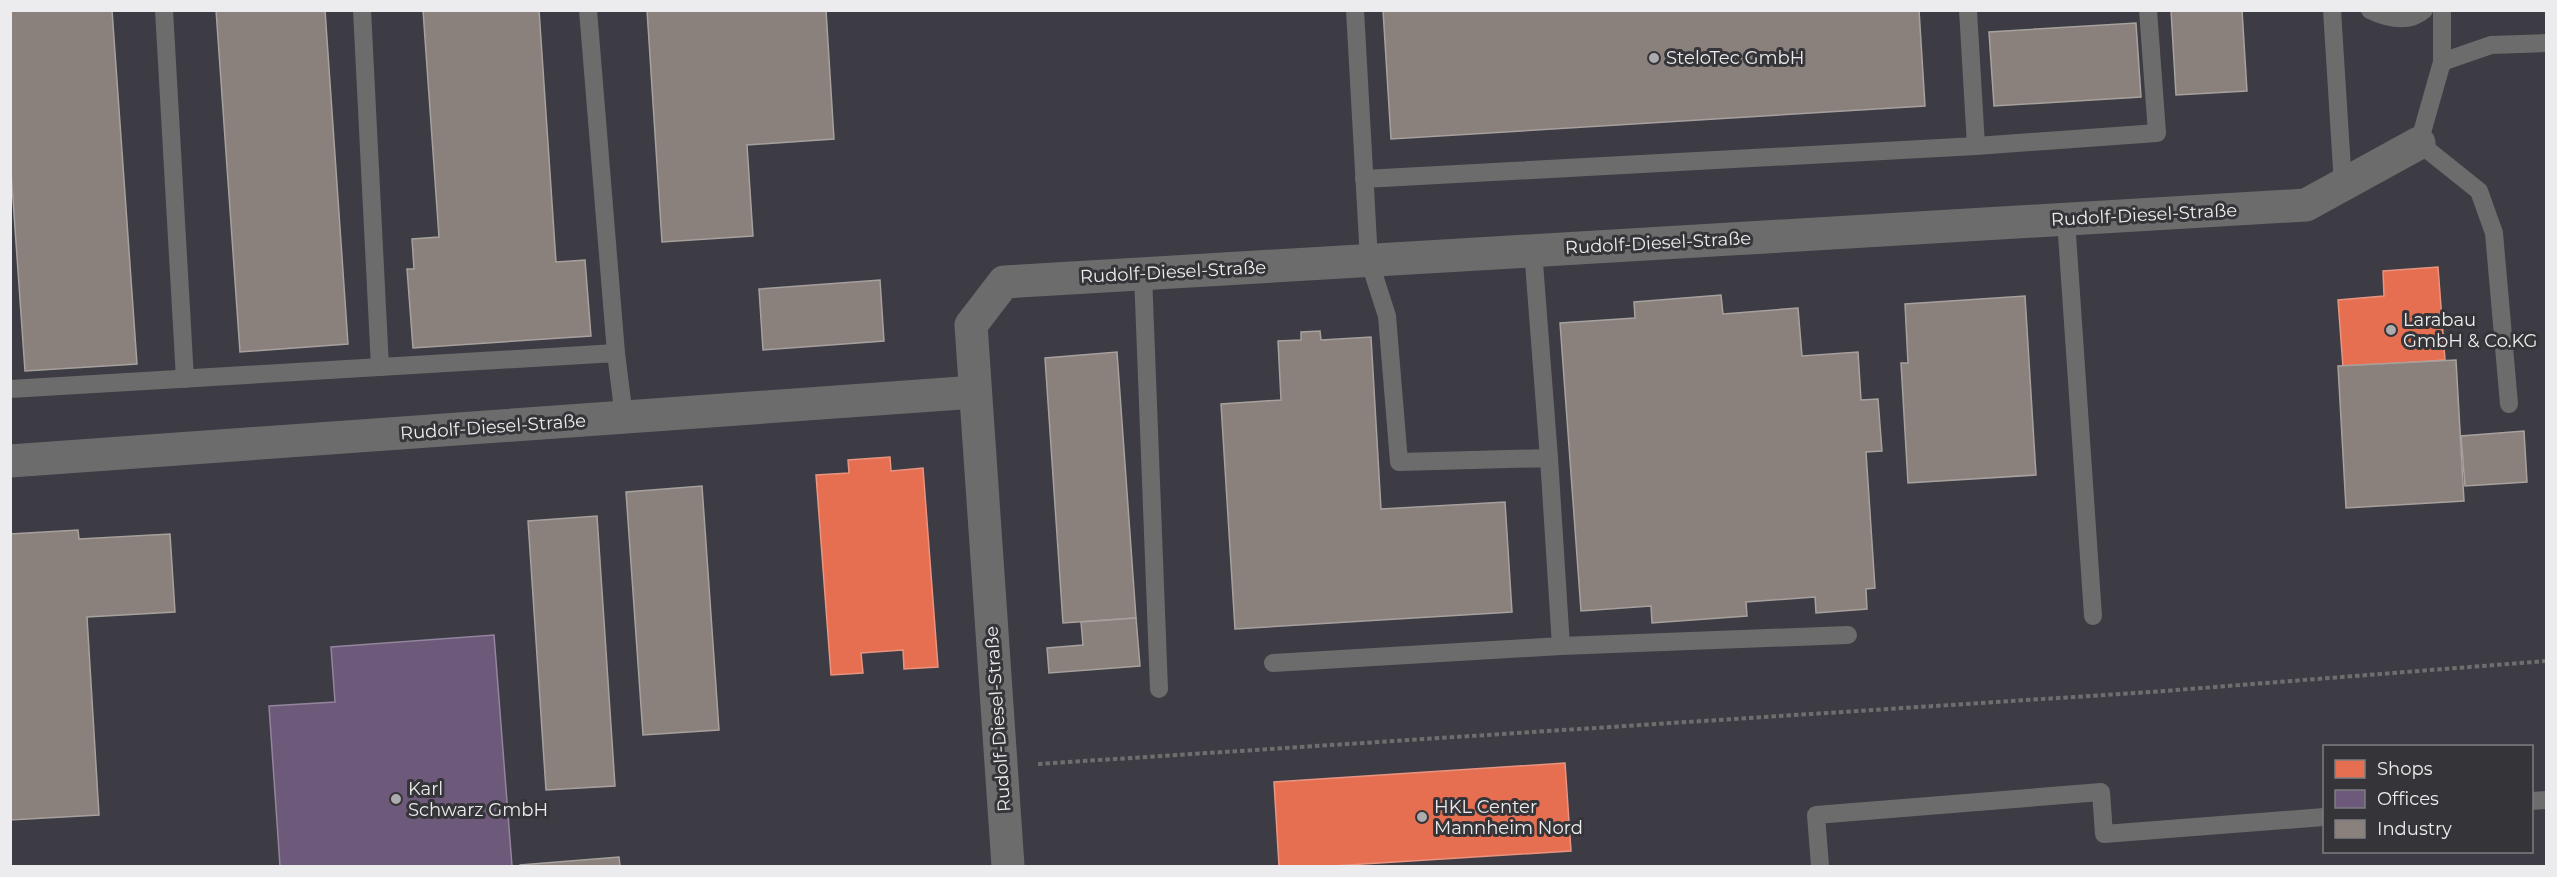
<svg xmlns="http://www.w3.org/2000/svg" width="2557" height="877" font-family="Montserrat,sans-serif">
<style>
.built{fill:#3d3b44;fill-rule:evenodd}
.shops{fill:#e76f51;stroke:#e89480;stroke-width:1.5}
.offices{fill:#6d597a;stroke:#93859d;stroke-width:1.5}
.industry{fill:#8a817c;stroke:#a7a19e;stroke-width:1.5}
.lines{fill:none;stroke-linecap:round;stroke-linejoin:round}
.path{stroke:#6e6e6f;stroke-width:4;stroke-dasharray:4.5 3;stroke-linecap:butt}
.lane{stroke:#6c6c6c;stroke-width:18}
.street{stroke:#6c6c6c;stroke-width:33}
.poi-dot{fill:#acacae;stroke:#353539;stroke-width:2}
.labels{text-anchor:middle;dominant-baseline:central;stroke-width:6;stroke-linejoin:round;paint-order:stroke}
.poi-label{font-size:18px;fill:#ececee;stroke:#353539;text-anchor:start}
.street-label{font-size:18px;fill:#ececee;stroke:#353539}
</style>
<rect width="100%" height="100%" fill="#363638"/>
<!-- built -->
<path class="built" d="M10 11H2546V866H11ZM2324 746H2532V852H2324Z"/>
<!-- shops -->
<g class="shops">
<polygon points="2438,267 2445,360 2343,367 2338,300 2384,296 2383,271"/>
<polygon points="890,457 891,471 923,468 938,667 904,669 903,650 861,653 863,673 831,675 816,475 849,473 848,460"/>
<polygon points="1565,763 1571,851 1332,866 1279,866 1274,782"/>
</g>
<!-- offices -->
<polygon class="offices" points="494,635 512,866 280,866 269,706 335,702 331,647"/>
<!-- industry -->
<g class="industry">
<polygon points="10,10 112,10 137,364 25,371 10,157"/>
<polygon points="216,10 325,10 348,344 240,352"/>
<polygon points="423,10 539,10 556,262 585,260 591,336 413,348 407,269 414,269 412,239 439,237"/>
<polygon points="647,10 826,10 834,139 747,145 753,236 662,242"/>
<polygon points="1383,10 1919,10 1925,106 1391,139"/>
<polygon points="2171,10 2242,10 2247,91 2176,95"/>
<polygon points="2136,23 2141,97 1994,106 1989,32"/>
<polygon points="880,280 884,341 763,350 759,289"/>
<polygon points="1721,295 1723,314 1798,308 1802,356 1858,352 1861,400 1878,399 1882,451 1866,452 1875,588 1866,589 1867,609 1816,613 1815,597 1746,602 1747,616 1652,623 1651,606 1581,611 1560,323 1635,318 1634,302"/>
<polygon points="2025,296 2036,475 1908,483 1901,363 1908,363 1905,304"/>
<polygon points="1320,331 1321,340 1371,337 1381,509 1505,502 1512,612 1235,629 1221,404 1281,400 1278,341 1301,340 1301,332"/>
<polygon points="1117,352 1136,618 1063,623 1045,358"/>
<polygon points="2456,360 2464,501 2346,508 2338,366"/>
<polygon points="2524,431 2527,482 2465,486 2461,436"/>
<polygon points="702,486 719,730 643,735 626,492"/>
<polygon points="597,516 615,786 546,790 528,521"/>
<polygon points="78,530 79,539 170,534 175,612 87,617 99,815 10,820 10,534"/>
<polygon points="1136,618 1140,666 1049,673 1047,648 1083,645 1081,622"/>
<polygon points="619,857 620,866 520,866 520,865"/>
</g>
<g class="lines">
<!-- path -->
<polyline class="path" points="1038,764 2151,692 2546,661"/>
<!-- lane -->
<g class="lane">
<polyline points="164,10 185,379"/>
<polyline points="362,10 380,367"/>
<polyline points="588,10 616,353"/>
<polyline points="2332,10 2343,185"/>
<path d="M2370 10C2387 18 2408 24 2424 10"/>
<polyline points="2442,10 2442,62 2419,143 2479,191 2494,233 2509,404"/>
<polyline points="2442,62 2491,45 2546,43"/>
<polyline points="1976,146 2157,133 2148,10"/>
<polyline points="1364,179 1976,146 1968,10"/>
<polyline points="2066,220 2093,616"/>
<polyline points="1533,250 1549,458"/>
<polyline points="1143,274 1159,689"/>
<polyline points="10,389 616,353 624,417"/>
<polyline points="1561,646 1848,635"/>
<polyline points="1273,663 1561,646 1549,458 1399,462 1387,316 1369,260 1355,10"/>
<polyline points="2532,801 2546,800"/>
<polyline points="1820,866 1816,815 2101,792 2104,834 2324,817"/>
</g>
<!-- street -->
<g class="street">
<polyline points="10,461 975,392"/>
<polyline points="1008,866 971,325 1004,282 2306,205 2419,143"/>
</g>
</g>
<!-- markers -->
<g class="poi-dot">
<circle cx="1654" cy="58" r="6"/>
<circle cx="2391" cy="330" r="6"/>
<circle cx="396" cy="799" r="6"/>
<circle cx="1422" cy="817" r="6"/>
</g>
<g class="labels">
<!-- poi labels -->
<g class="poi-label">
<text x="1666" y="58">SteloTec GmbH</text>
<text x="2403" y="320">Larabau<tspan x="2403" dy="21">GmbH &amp; Co.KG</tspan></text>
<text x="408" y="789">Karl<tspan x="408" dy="21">Schwarz GmbH</tspan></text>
<text x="1434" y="807">HKL Center<tspan x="1434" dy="21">Mannheim Nord</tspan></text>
</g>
<!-- street labels -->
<g class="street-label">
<text transform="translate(2144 215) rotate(-3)">Rudolf-Diesel-Straße</text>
<text transform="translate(1658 243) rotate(-3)">Rudolf-Diesel-Straße</text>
<text transform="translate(1173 272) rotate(-3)">Rudolf-Diesel-Straße</text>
<text transform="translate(493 427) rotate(-4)">Rudolf-Diesel-Straße</text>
<text transform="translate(998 719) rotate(-94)">Rudolf-Diesel-Straße</text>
</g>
</g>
<!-- border -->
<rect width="2557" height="877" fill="none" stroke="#ececee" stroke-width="24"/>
<!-- legend -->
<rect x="2323" y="745" width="210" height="108" fill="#353539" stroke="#7e7e81" stroke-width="1.5"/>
<rect x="2335" y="760" width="30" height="18" fill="#e76f51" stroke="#7e7e81" stroke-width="1.5"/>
<text x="2377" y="775" font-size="18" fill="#ececee">Shops</text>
<rect x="2335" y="790" width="30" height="18" fill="#6d597a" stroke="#7e7e81" stroke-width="1.5"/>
<text x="2377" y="805" font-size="18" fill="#ececee">Offices</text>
<rect x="2335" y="820" width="30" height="18" fill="#8a817c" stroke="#7e7e81" stroke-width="1.5"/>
<text x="2377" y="835" font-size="18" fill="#ececee">Industry</text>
</svg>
